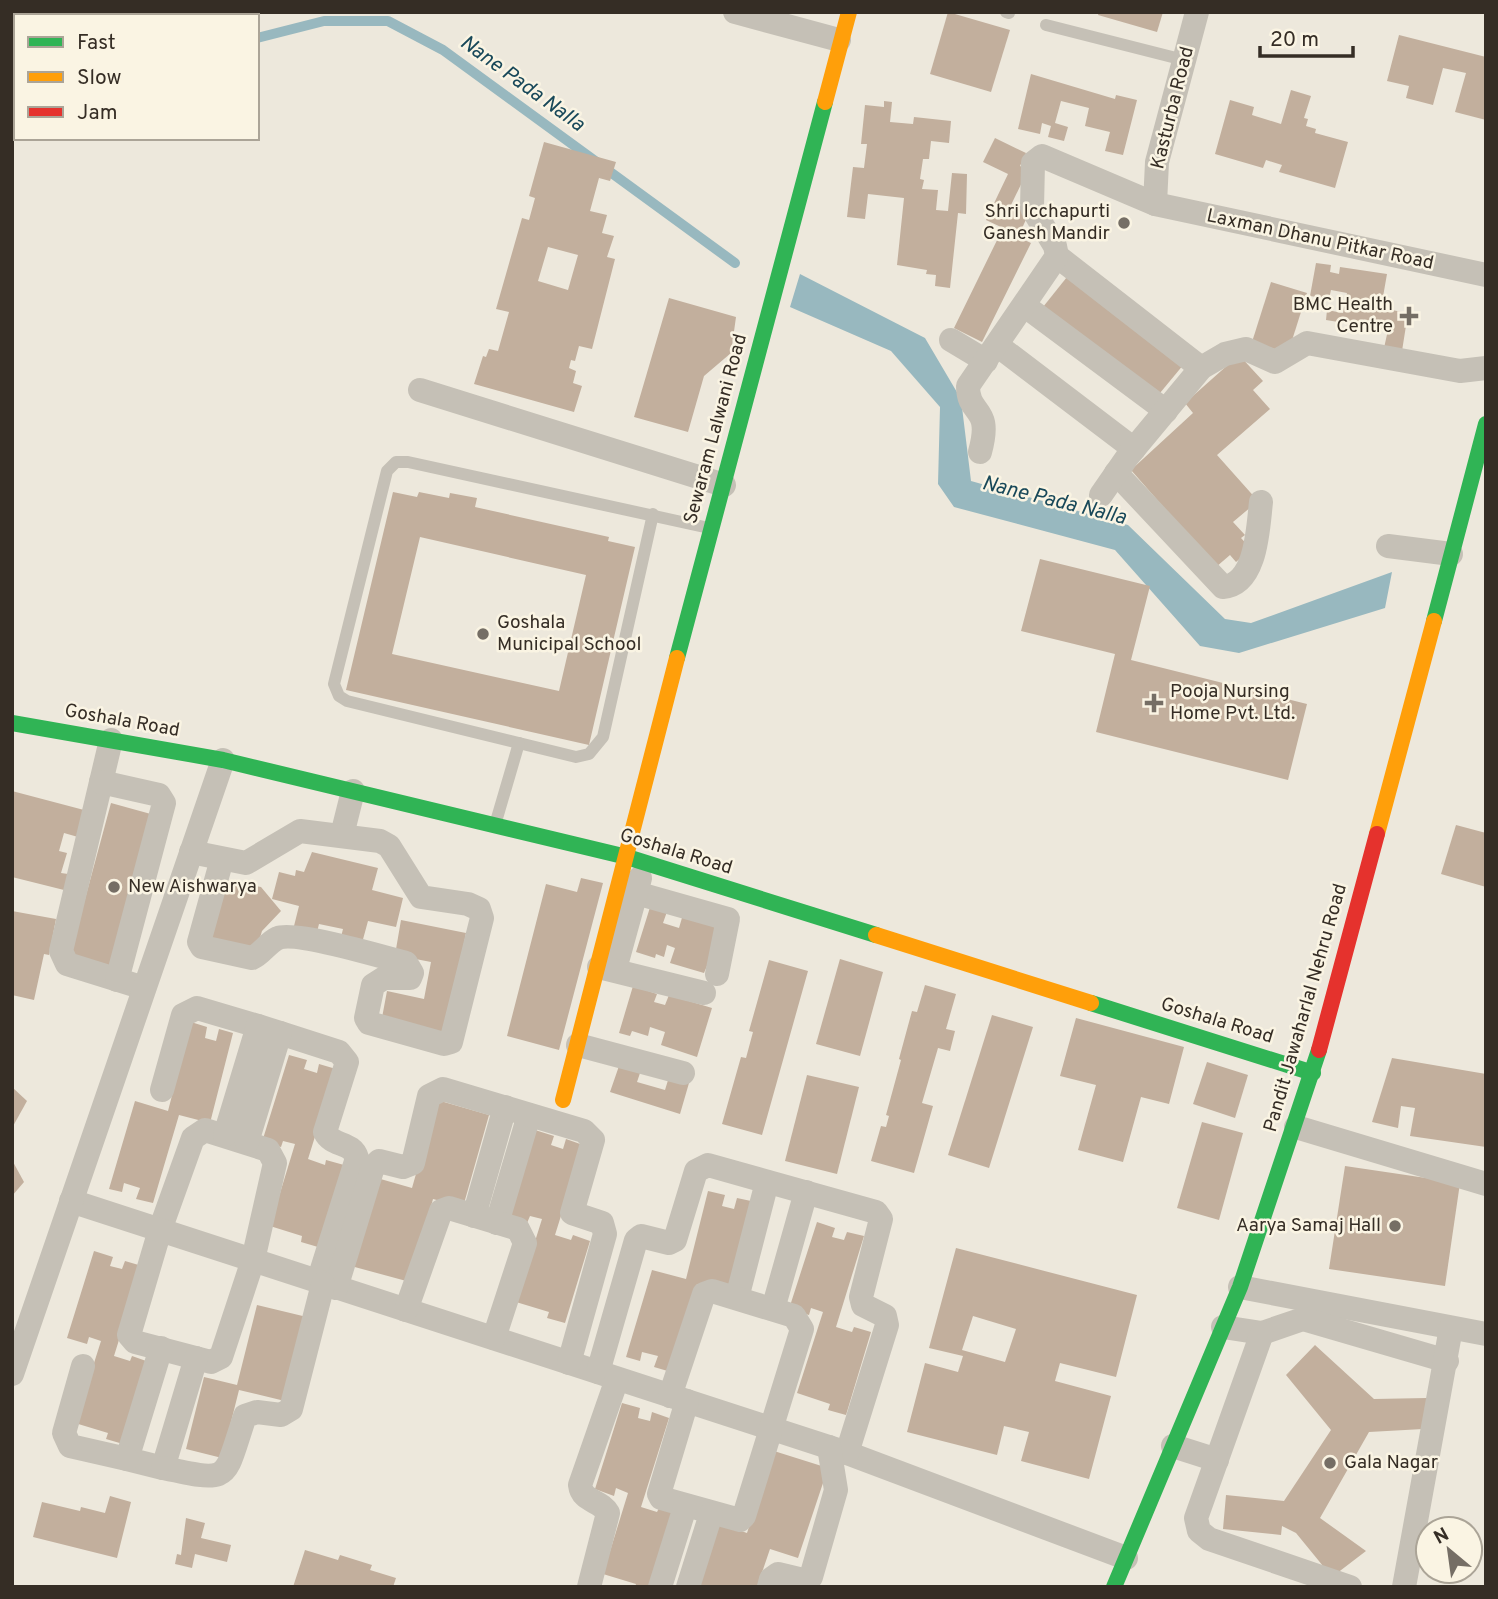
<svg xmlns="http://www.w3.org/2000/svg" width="1498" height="1599" font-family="Overpass,sans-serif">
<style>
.water{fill:#98b8bf}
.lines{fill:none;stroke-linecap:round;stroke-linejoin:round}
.stream{stroke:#98b8bf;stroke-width:10}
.building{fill:#c2af9d;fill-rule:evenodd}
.lane{stroke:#c5c0b6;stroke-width:12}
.street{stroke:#c5c0b6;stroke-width:24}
.fast{stroke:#30b455;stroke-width:16}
.slow{stroke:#ff9f0a;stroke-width:16}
.jam{stroke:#e5322d;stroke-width:16}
.poi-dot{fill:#756e65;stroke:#faf4e3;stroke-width:2.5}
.labels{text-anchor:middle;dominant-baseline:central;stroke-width:5;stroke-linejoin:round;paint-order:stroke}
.street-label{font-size:19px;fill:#352d25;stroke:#faf4e3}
.poi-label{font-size:19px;fill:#352d25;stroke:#faf4e3;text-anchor:start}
.water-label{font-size:21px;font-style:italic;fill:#184859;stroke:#faf4e3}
</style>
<rect width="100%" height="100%" fill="#ede8dc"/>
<!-- water -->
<polygon class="water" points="800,274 925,338 961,399 971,481 1128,525 1225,619 1251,623 1392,572 1385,608 1239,653 1200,646 1115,550 954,507 938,484 940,407 891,351 790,307"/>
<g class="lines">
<!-- stream -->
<g class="stream">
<polyline points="257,38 324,21 388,21 443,50 735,263"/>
<polyline points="12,100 16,99"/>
</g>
</g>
<!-- building -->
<g class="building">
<polygon points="12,12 56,12 57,16 16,16 16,61 12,62"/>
<polygon points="81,12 126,12 127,16 79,16"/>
<polygon points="196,12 237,12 238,16 197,16"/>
<polygon points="948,12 1010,30 991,92 930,74"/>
<polygon points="1099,12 1163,12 1157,32 1098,15"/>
<polygon points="1399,35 1486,57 1486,120 1455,112 1466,73 1443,68 1433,105 1406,98 1409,86 1387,81"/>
<polygon points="1031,74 1115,99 1116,95 1137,100 1123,155 1105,151 1110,132 1085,126 1089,108 1061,101 1055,123 1068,127 1064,141 1048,137 1051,126 1042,123 1040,134 1018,129"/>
<polygon points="1291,90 1311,96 1304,118 1308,119 1306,126 1316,129 1315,133 1348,142 1335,188 1279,172 1282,165 1266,160 1263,168 1215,154 1230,100 1254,107 1252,115 1281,124"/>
<polygon points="884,101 892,102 890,122 913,124 914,117 951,121 949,143 931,141 929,159 923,159 920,179 924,180 922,189 938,190 936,210 948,211 952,173 967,174 966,214 958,213 950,288 935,286 936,275 926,274 927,270 897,265 904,198 868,194 865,219 847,217 853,167 864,168 867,144 861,144 865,105 884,107"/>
<polygon points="995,138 1026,153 1020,166 1028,170 1011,205 1029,213 1018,237 1031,243 982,342 954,328 1003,228 986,220 1008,174 983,162"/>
<path d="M544 142 616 162 610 181 599 178 590 211 607 215 602 233 614 236 607 257 615 259 592 349 579 346 575 361 571 360 569 368 576 371 573 383 582 386 574 412 474 384 483 356 486 357 489 349 498 351 509 312 496 309 522 218 529 220 535 198 529 196ZM548 247 578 255 568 290 538 281Z"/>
<polygon points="1316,263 1331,265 1330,272 1339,274 1340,267 1387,274 1381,308 1408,313 1402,351 1384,348 1388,330 1326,320 1327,310 1343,313 1347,293 1331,290 1329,299 1310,296"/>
<polygon points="1067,277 1184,364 1160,393 1043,307"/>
<polygon points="1271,282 1307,293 1288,353 1252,342"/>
<polygon points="669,298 736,317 731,353 704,376 688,432 634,417"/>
<polygon points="1239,355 1263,381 1253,390 1270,409 1217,455 1258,501 1233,522 1245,535 1241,538 1251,549 1236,562 1230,555 1216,567 1131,470 1193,413 1185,403"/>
<path d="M393 492 417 497 419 492 449 498 450 493 477 498 475 507 609 537 608 541 635 547 589 745 346 690ZM420 537 586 575 559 691 392 654Z"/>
<polygon points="1040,559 1150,586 1131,660 1307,704 1288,780 1096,732 1115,654 1021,631"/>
<polygon points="12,791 84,810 78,837 64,833 59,851 67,853 61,873 68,874 64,890 12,877"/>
<polygon points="111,803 158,816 116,970 69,958"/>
<polygon points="1456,825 1486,833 1486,887 1441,874"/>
<polygon points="312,852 378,868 372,890 403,898 396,927 368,921 362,943 341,937 343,929 319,924 317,932 294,926 299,906 272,899 279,872 295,876 296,870 304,872"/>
<polygon points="581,878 603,883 559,1050 507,1036 546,884 577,892"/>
<polygon points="221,880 261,887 281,911 262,931 255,954 206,941"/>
<polygon points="652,901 669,906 663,923 679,928 684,911 725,923 704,973 670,963 675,948 667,945 664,957 656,954 655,958 636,952"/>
<polygon points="12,911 56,919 49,955 44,954 34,1000 12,995"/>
<polygon points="401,920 466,933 446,1035 381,1023 387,991 424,999 431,962 395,955"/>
<polygon points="840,959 883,972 860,1056 816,1044"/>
<polygon points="769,960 808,971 762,1135 722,1124 741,1057 746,1058 753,1032 749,1031"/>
<polygon points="925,985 956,994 946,1029 955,1031 950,1051 938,1048 922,1103 933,1106 914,1173 871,1161 881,1126 886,1127 889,1116 886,1115 901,1060 899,1059 912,1011 917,1012"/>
<polygon points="633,986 657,994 654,1002 665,1005 669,995 712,1008 697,1057 661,1045 665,1032 650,1027 648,1036 632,1031 630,1036 619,1033"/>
<polygon points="992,1015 1033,1027 989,1168 948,1155"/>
<polygon points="1076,1018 1184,1047 1169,1104 1141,1097 1123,1162 1078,1150 1096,1085 1060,1076"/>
<polygon points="191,1022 207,1027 205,1038 216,1041 219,1029 233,1033 210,1123 179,1115 153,1203 136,1199 140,1188 124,1183 122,1192 109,1189 135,1101 168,1111"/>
<polygon points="289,1055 307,1060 304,1069 317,1073 319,1064 336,1069 308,1159 325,1165 326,1160 344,1165 318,1247 301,1242 302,1236 270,1226 295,1144 283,1141 281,1147 262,1142"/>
<polygon points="1392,1058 1486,1074 1486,1147 1410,1136 1415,1108 1401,1106 1398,1128 1372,1122"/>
<polygon points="1207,1062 1248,1075 1235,1118 1193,1104"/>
<polygon points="619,1066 640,1073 637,1082 665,1090 669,1077 689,1083 680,1114 610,1092"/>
<polygon points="807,1075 859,1087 837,1174 785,1161"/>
<polygon points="12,1087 27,1101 12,1128"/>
<polygon points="437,1100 489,1115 463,1207 433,1199 410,1282 351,1266 377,1178 412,1188"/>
<polygon points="1202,1122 1243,1133 1219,1220 1177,1208"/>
<polygon points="535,1130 554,1136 551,1145 563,1149 566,1139 583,1145 555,1235 571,1240 573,1235 590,1241 565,1323 547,1318 549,1312 516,1302 542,1219 530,1216 527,1223 508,1217"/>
<polygon points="12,1160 24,1182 12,1196"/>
<polygon points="1345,1166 1460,1183 1445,1286 1329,1269"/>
<polygon points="708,1191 725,1195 722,1206 734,1209 737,1198 751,1201 728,1292 697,1284 671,1372 654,1367 658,1356 642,1352 640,1361 626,1357 652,1270 686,1279"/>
<polygon points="817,1222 835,1228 832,1237 844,1240 847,1232 864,1236 836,1327 852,1332 854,1327 871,1332 846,1415 828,1410 830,1404 797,1393 823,1312 811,1308 809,1315 789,1309"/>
<path d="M956 1248 1137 1295 1116 1377 1060 1363 1055 1381 1111 1396 1089 1479 1021 1461 1029 1432 1004 1426 997 1455 907 1432 925 1363 958 1372 963 1356 929 1348ZM973 1316 1016 1329 1005 1362 962 1350Z"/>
<polygon points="94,1251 113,1257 110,1266 122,1269 125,1261 142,1266 114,1356 130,1361 132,1356 149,1362 123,1444 106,1439 108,1433 75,1423 101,1341 89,1337 87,1344 67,1338"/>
<polygon points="257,1305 311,1318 289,1402 239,1390 222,1458 186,1449 204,1377 237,1385"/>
<polygon points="1315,1345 1374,1399 1427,1398 1423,1429 1369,1432 1320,1518 1366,1551 1332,1577 1296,1533 1282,1526 1281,1535 1223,1529 1226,1495 1284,1501 1331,1430 1286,1375"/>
<polygon points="622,1403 640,1408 638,1418 650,1421 652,1412 669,1418 641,1507 657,1512 659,1508 677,1513 654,1587 635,1587 636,1584 603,1574 628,1493 616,1488 614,1496 595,1489"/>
<polygon points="774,1451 828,1468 798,1558 770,1549 757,1587 697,1587 718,1523 747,1533"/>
<polygon points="110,1496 131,1502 117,1558 33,1537 42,1502 80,1511 81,1507 105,1513"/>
<polygon points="186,1518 205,1523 201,1538 231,1545 227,1562 195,1554 192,1568 175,1564 177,1554 181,1555"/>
<polygon points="305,1550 338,1560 340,1555 372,1565 370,1570 396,1578 393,1587 293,1587"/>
</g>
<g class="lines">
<!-- lane -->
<g class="lane">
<polyline points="1006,12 1009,13"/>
<polyline points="1046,25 1184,60"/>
<polyline points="653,514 603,737 589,754 576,757 347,701 339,696 334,684 387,471 396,462 408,462 709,528"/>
<polyline points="495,825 519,743"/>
</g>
<!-- street -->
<g class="street">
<polyline points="735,12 839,40"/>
<polyline points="1155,204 1157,162 1197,12"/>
<polyline points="1057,256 1201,368"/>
<polyline points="1025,306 1166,411"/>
<polyline points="951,340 986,361"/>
<polyline points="997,345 1134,449"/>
<polyline points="420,390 724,485"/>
<path d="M980 452C993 405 968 417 968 386L1057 256 1055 246 1032 208 1033 163 1042 156 1155 204 1486 275"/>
<path d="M1116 473 1223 587C1257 584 1258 527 1261 502"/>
<polyline points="1101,495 1128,456 1201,368 1225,354 1246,349 1275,362 1307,343 1460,371 1486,368"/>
<polyline points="1388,546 1451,554"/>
<polyline points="111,740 61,951 67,964 144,988"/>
<polyline points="101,782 159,795 164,803 117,980"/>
<polyline points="342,835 353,791"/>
<path d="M191 852 246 863 300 831 380 841 389 846 421 897 468 904 479 909 482 918 451 1042 444 1044 369 1023 366 1018 373 985 384 978H410L412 973 406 963C384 957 295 931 278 938 267 943 262 954 252 958L202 947 199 942 222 859"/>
<polyline points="636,893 728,919 717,974"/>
<polyline points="618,958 640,878"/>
<polyline points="599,967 704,993"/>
<path d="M280 1033 339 1052 347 1062 325 1132C332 1147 352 1141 357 1158L318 1282"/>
<polyline points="578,1045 683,1073"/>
<polyline points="162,1090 183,1015 197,1008 258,1026"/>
<polyline points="1296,1127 1486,1184"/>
<polygon points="205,1130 268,1150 275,1163 253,1260 221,1357 211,1362 135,1342 129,1335 160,1230 193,1138"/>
<polyline points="225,1135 258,1026 280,1033 247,1142"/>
<polyline points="71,1201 847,1453 1126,1558"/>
<polyline points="474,1216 505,1107"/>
<polyline points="497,1223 529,1115"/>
<polyline points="1240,1287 1486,1334"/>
<polyline points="336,1288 373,1167 379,1161 403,1167 413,1163 429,1096 443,1089 584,1131 593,1140 572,1213 602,1223 605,1234 569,1363"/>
<polyline points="737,1298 767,1182"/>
<polyline points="773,1309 806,1192"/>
<polyline points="406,1310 441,1211 449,1208 518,1229 525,1243 494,1338"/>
<polyline points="1223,1327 1262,1333 1303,1319 1447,1361"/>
<polyline points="1262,1333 1196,1518 1199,1531 1209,1539 1350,1587"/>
<polyline points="161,1348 127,1459 163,1468 196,1358"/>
<polyline points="83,1366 64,1433 70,1446 127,1459"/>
<polyline points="598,1372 636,1240 641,1236 669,1243 675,1240 696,1171 708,1165 876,1212 881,1219 861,1297 863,1305 885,1316 887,1325 847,1453"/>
<polyline points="12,1374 223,760"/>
<polyline points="670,1396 704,1294 712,1291 794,1316 802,1329 744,1516 740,1520 661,1498 659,1494 687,1401"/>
<polyline points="1173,1446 1217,1460"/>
<path d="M163 1468C233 1483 223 1481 245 1416L257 1412 281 1415 291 1409 323 1284"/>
<path d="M589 1587 608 1513C601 1500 582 1502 580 1485L617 1379"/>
<polyline points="660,1587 685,1507"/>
<polyline points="688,1587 711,1514"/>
<polyline points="769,1587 771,1579 778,1574 803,1580 811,1577 836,1490 829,1447"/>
<polyline points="1404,1587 1451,1328"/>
</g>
<!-- fast -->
<g class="fast">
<polyline points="1434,621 1486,424"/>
<polyline points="677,658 825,102"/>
<polyline points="12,723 223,760 627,857 876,935"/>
<polyline points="1091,1003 1313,1073"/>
<polyline points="1114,1587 1240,1287 1319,1050"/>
</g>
<!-- slow -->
<g class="slow">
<polyline points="825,102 849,12"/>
<polyline points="1377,834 1434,621"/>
<polyline points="876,935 1091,1003"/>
<polyline points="563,1100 677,658"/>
</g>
<!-- jam -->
<polyline class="jam" points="1319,1050 1377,834"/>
</g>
<!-- markers -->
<g class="poi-dot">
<circle cx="1124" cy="223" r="7"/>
<path d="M1405.5 305.5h7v7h7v7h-7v7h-7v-7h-7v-7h7z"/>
<circle cx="483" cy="634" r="7"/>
<path d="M1150.5 692.5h7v7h7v7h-7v7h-7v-7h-7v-7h7z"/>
<circle cx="114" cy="887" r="7"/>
<circle cx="1395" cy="1226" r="7"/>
<circle cx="1330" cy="1463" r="7"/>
</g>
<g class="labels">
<!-- street labels -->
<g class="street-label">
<text transform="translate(1173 108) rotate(-76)">Kasturba Road</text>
<text transform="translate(1320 240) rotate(12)">Laxman Dhanu Pitkar Road</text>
<text transform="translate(716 429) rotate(-75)">Sewaram Lalwani Road</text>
<text transform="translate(122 721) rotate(10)">Goshala Road</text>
<text transform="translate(676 852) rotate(17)">Goshala Road</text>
<text transform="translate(1306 1008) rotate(-74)">Pandit Jawaharlal Nehru Road</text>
<text transform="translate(1217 1021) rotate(17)">Goshala Road</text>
</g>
<!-- poi labels -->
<g class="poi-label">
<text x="1110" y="212" text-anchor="end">Shri Icchapurti<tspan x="1110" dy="22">Ganesh Mandir</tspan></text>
<text x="1393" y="305" text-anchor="end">BMC Health<tspan x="1393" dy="22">Centre</tspan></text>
<text x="497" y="623">Goshala<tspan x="497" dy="22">Municipal School</tspan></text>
<text x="1170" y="692">Pooja Nursing<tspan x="1170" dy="22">Home Pvt. Ltd.</tspan></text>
<text x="128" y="887">New Aishwarya</text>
<text x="1381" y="1226" text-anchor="end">Aarya Samaj Hall</text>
<text x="1344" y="1463">Gala Nagar</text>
</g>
<!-- water labels -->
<g class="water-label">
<text transform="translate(522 84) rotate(36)">Nane Pada Nalla</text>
<text transform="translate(1054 501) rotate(14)">Nane Pada Nalla</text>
</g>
</g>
<!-- border -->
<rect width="1498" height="1599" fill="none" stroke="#352d25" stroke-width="28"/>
<!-- legend -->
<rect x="14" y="14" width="245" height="126" fill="#faf4e3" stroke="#aba497" stroke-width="2"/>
<rect x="28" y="37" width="35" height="10" fill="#30b455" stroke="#aba497" stroke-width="2"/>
<text x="77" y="49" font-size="21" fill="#352d25">Fast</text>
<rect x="28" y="72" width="35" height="10" fill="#ff9f0a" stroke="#aba497" stroke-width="2"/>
<text x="77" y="84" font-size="21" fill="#352d25">Slow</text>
<rect x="28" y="107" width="35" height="10" fill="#e5322d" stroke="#aba497" stroke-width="2"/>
<text x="77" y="119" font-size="21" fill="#352d25">Jam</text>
<!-- north arrow -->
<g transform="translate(1449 1550) rotate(331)"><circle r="33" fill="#faf4e3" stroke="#aba497" stroke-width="2"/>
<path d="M0-5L12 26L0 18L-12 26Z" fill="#756e65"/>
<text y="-10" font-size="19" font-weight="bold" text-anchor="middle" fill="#352d25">N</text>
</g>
<!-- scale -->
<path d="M1260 46v10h93v-10" fill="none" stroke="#352d25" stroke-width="3.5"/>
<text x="1270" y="46" font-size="21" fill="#352d25" stroke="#faf4e3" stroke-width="5" paint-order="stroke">20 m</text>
</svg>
